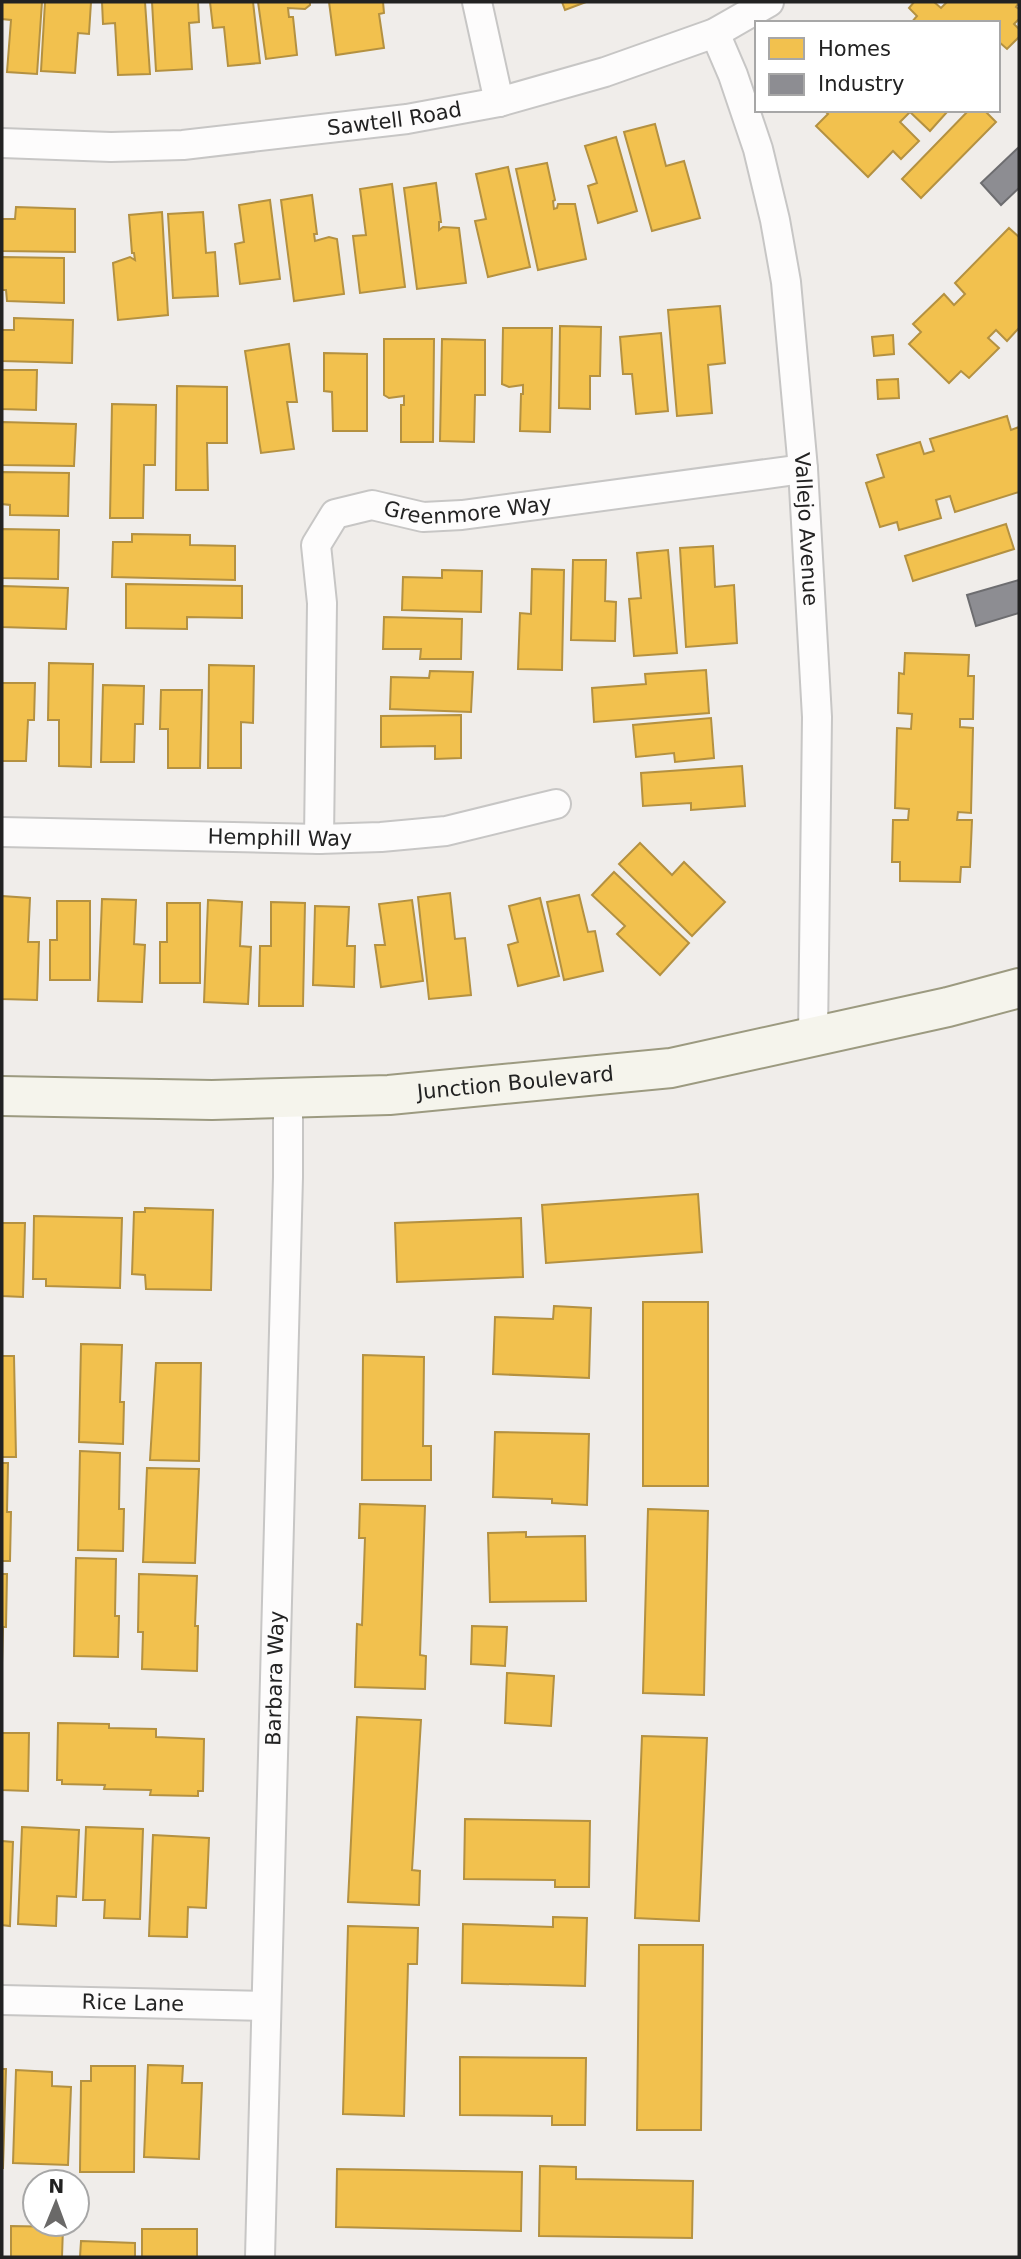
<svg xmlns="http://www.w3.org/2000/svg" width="1021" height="2259" font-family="'DejaVu Sans',sans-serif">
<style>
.homes{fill:#f2c14e;stroke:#b49141;stroke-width:2}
.industry{fill:#8d8d92;stroke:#6d6d70;stroke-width:2}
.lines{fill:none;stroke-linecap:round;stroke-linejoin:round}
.minor-casing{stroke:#c7c6c5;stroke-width:32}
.secondary-casing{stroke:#9c9a80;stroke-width:42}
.minor{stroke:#fdfcfc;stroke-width:28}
.secondary{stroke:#f5f4ec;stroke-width:38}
.labels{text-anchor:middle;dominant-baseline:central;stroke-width:7;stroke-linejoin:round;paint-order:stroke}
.street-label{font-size:21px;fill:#222;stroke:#fff}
</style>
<rect width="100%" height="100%" fill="#f0edea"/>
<!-- homes -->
<g class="homes">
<polygon points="2,2 42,2 37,74 7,72 11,20 2,19"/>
<polygon points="45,2 91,2 89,34 78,33 75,73 41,71"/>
<polygon points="102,2 145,2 150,74 118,75 115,23 103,24"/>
<polygon points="152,2 198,2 199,22 189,23 192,69 156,71"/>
<polygon points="210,2 253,2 260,63 228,66 224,27 213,28"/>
<polygon points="258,2 310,2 310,5 305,9 288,8 289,17 293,17 297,55 266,59"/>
<polygon points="329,2 383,2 384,13 379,14 384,48 336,55"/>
<polygon points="562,2 586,2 565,10"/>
<polygon points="914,2 934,2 941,8 947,2 1019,2 1016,7 1019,9 1019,19 1014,24 1019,29 1019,37 1007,49 998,41 998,23 911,23 917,16 909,8"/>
<polygon points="824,110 945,110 947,112 930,131 910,112 900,122 919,141 901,159 893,151 868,177 816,126 828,114"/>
<polygon points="969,110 984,110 996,122 921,198 902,179"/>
<polygon points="655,124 666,166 684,161 700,218 652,231 624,132"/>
<polygon points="616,137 637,211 598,223 588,186 597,183 585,146"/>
<polygon points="547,163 555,200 553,201 554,209 557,208 558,204 575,204 586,259 538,270 516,169"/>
<polygon points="508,167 530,267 488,277 475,221 486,219 476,174"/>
<polygon points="436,183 441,222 439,222 439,230 443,227 459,228 466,283 417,289 404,188"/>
<polygon points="392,184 405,287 360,293 353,236 366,235 360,189"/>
<polygon points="312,195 317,234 314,234 315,241 329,237 337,239 344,294 294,301 281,200"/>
<polygon points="270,200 280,279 240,284 235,244 244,242 239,205"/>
<polygon points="16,207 75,209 75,252 2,251 2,219 15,219"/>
<polygon points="162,212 168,315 118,320 113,263 130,257 135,260 134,253 132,253 129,215"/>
<polygon points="203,212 206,253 215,252 218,296 173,298 168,214"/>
<polygon points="1009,228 1019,237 1019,328 1007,341 996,330 988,338 999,348 969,378 961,371 949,383 909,344 921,332 913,324 944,294 954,305 965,294 955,283"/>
<polygon points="2,257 64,258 64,303 7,301 6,290 2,290"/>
<polygon points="720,306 725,363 708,365 712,413 677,416 668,310"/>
<polygon points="14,318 73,320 72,363 2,361 2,330 14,330"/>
<polygon points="560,326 601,327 600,376 590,376 590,409 559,408"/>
<polygon points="503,328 552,328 550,432 520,431 521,394 523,394 523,385 509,387 502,384"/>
<polygon points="661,333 668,411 636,414 632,374 623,374 620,337"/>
<polygon points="893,335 894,354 874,356 872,337"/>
<polygon points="384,339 434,339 433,442 401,442 401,405 404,405 404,396 389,398 384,395"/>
<polygon points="442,339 485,340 485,395 475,395 474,442 440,441"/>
<polygon points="289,344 297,402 287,402 294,449 261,453 245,351"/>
<polygon points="324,353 367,354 367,431 333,431 332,392 324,391"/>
<polygon points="2,370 37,370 36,410 2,409"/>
<polygon points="898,379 899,398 878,399 877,380"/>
<polygon points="177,386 227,387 227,443 207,443 208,490 176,490"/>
<polygon points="112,404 156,405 155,465 144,465 143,518 110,518"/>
<polygon points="1007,416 1011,430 1019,427 1019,492 955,512 950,496 936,500 941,518 899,530 897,522 880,527 866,483 884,477 877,455 920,442 924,454 934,451 930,439"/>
<polygon points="2,422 76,424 74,466 2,465"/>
<polygon points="2,472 69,473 68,516 10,515 10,505 2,504"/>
<polygon points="1006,524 1014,549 913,581 905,556"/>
<polygon points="2,529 59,530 58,579 2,578"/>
<polygon points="132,534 190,535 190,545 235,546 235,580 112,577 113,542 132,542"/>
<polygon points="713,546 715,587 734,585 737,643 686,647 680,548"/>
<polygon points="668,550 677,653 634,656 629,599 641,598 637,553"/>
<polygon points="573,560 606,560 605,601 616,602 615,641 571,640"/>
<polygon points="532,569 564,570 562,670 518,669 520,613 531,614"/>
<polygon points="442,570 482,571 481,612 402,610 403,577 442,578"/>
<polygon points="126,584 242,586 242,618 187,617 187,629 126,628"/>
<polygon points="2,586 68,588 66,629 2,627"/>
<polygon points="384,617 462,619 461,659 420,659 421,649 383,649"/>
<polygon points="905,653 969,655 968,676 974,676 973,719 960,719 960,727 973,728 971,813 958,812 957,820 972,820 970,867 961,867 960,882 900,881 900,862 892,862 893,820 908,820 909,809 895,808 897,728 911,729 912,714 898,713 899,673 904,674"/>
<polygon points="49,663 93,664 91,767 59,766 59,720 48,720"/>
<polygon points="209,665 254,666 253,723 241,722 241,768 208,768"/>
<polygon points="706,670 709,713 594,722 592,688 646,684 645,674"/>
<polygon points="430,671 473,672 471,712 390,709 391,677 429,678"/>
<polygon points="2,683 35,683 34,720 28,720 26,761 2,761"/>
<polygon points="103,685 144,686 143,724 135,724 134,762 101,762"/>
<polygon points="161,690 202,690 200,768 168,768 168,729 160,729"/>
<polygon points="461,715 461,758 435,759 435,746 381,747 381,716"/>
<polygon points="711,718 714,758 675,762 674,753 636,757 633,725"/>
<polygon points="742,766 745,806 691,810 691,803 643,806 641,773"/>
<polygon points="640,843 672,875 684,862 725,902 692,936 619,864"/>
<polygon points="614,872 689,943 660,975 617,934 625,926 592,895"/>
<polygon points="450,893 455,939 465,938 471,995 429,999 418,897"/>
<polygon points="579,895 588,932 595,931 603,971 564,980 547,902"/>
<polygon points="2,896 30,898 28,942 39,942 37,1000 2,999"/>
<polygon points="540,898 559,976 518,986 508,945 518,942 509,906"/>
<polygon points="102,899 136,900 134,944 145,945 142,1002 98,1001"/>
<polygon points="208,900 242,902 240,946 251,947 248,1004 204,1002"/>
<polygon points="412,900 423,981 381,987 375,945 385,945 379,904"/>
<polygon points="57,901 90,901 90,980 50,980 50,940 57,940"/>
<polygon points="271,902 305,903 303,1006 259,1006 260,946 271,946"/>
<polygon points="167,903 200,903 200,983 160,983 160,942 167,942"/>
<polygon points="315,906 349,907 347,946 355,946 354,987 313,985"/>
<polygon points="698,1194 702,1252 546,1263 542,1205"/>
<polygon points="145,1208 213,1210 211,1290 146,1289 145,1275 132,1274 134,1212 145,1212"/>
<polygon points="34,1216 122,1218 120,1288 46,1286 46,1279 33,1279"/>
<polygon points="521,1218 523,1277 397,1282 395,1223"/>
<polygon points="2,1223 25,1223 23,1297 2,1296"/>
<rect x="643" y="1302" width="65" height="184"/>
<polygon points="554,1306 591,1308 589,1378 493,1374 495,1317 553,1319"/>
<polygon points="81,1344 122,1345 120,1402 124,1402 123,1444 79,1442"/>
<polygon points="363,1355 424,1357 423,1446 431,1446 431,1480 362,1480"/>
<polygon points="2,1356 14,1356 16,1457 2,1457"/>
<polygon points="156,1363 201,1363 199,1461 150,1460"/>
<polygon points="495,1432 589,1434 587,1505 552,1503 552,1499 493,1497"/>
<polygon points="80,1451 120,1453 119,1509 124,1509 123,1551 78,1550"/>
<polygon points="2,1463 8,1463 7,1512 11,1512 10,1561 2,1561"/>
<polygon points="147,1468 199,1469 195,1563 143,1562"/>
<polygon points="360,1504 425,1506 420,1655 426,1656 425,1689 355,1687 357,1624 362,1625 365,1538 359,1538"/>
<polygon points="648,1509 708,1511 704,1695 643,1693"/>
<polygon points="526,1532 526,1537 585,1536 586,1601 490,1602 488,1533"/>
<polygon points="76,1558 116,1559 115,1616 119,1616 118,1657 74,1656"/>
<polygon points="2,1574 7,1574 6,1627 3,1627 2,1663"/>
<polygon points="139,1574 197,1576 195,1626 198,1626 197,1671 142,1669 143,1632 138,1632"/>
<polygon points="472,1626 507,1627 505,1666 471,1664"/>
<polygon points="507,1673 554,1676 551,1726 505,1723"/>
<polygon points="357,1717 421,1720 412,1870 420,1871 419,1905 348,1902"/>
<polygon points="58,1723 109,1724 109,1728 156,1729 156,1737 204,1739 203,1791 198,1791 198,1796 150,1795 151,1790 104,1789 105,1785 62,1784 62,1780 57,1780"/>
<polygon points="2,1733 29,1733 28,1791 2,1790"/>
<polygon points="642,1736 707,1738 699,1921 635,1918"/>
<polygon points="465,1819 590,1821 589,1887 555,1887 555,1880 464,1879"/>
<polygon points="22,1827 79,1830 76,1897 57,1896 56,1926 18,1924"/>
<polygon points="86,1827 143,1829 140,1919 104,1918 105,1900 83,1900"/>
<polygon points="153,1835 209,1838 206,1908 188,1907 187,1937 149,1936"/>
<polygon points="2,1841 13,1842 10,1926 2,1925"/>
<polygon points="553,1917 587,1918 585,1986 462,1983 463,1924 553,1927"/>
<polygon points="348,1926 418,1928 417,1964 408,1964 404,2116 343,2114"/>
<polygon points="639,1945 703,1945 701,2130 637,2130"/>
<polygon points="460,2057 586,2058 585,2125 552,2125 552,2116 460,2115"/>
<polygon points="148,2065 183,2066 182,2083 202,2083 199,2159 144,2157"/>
<polygon points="91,2066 135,2066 134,2172 80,2172 81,2081 91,2081"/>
<polygon points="2,2069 6,2069 3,2168 2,2168"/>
<polygon points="16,2070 52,2072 52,2086 71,2087 68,2165 13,2163"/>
<polygon points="540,2166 576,2167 576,2179 693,2181 692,2238 539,2236"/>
<polygon points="337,2169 522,2172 521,2231 336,2227"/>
<polygon points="11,2226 63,2227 62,2257 11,2257"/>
<rect x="142" y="2229" width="55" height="28"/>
<polygon points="81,2241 135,2243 135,2257 80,2257"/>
</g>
<!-- industry -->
<g class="industry">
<polygon points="1019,147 1019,188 1001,205 981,183"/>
<polygon points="1019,580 1019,613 976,626 967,595"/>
</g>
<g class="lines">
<defs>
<g id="minor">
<polyline points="477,2 499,102"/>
<path id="s1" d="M715 33 733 75 758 149 775 220 786 282 803 469 817 717 813 1036"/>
<path id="s2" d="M2 143 111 147 183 145 407 119 499 102 605 72 715 33 769 2"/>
<path id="s3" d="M2 832 319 839 381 837 446 831 556 804"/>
<path id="s4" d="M319 839 322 603 316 545 335 514 372 505 423 517 462 515 803 469"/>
<path id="s5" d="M2 2000 266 2006"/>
<path id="s6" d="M260 2257 288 1177V1099"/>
</g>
<g id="secondary">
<path id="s7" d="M2 1096 212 1100 389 1095 671 1068 948 1007 1019 988"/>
</g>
</defs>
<!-- minor casing -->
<use href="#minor" class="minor-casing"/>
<!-- secondary casing -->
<use href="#secondary" class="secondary-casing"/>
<!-- minor -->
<use href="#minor" class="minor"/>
<!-- secondary -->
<use href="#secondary" class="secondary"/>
</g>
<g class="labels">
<!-- street labels -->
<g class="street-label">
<text stroke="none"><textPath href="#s2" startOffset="394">Sawtell Road</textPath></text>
<text stroke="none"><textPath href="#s4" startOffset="466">Greenmore Way</textPath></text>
<text stroke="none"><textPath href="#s1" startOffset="508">Vallejo Avenue</textPath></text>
<text stroke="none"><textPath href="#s3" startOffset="278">Hemphill Way</textPath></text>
<text stroke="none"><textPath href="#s7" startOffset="514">Junction Boulevard</textPath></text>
<text stroke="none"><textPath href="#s6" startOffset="579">Barbara Way</textPath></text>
<text stroke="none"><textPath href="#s5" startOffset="131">Rice Lane</textPath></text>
</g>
</g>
<!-- border -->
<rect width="1021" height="2259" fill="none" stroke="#222222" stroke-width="7"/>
<!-- legend -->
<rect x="755" y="21" width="245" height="91" fill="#ffffff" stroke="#a7a7a7" stroke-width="2"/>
<rect x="769" y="38" width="35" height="21" fill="#f2c14e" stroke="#a7a7a7" stroke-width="2"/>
<text x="818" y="56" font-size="21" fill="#222222">Homes</text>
<rect x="769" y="74" width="35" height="21" fill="#8d8d92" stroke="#a7a7a7" stroke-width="2"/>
<text x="818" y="91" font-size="21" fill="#222222">Industry</text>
<!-- north arrow -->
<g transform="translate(56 2203) rotate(1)"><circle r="33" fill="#ffffff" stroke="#a7a7a7" stroke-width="2"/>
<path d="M0-5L12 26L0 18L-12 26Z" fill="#6a6968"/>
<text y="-10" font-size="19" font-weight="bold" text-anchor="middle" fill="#222222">N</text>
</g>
</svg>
